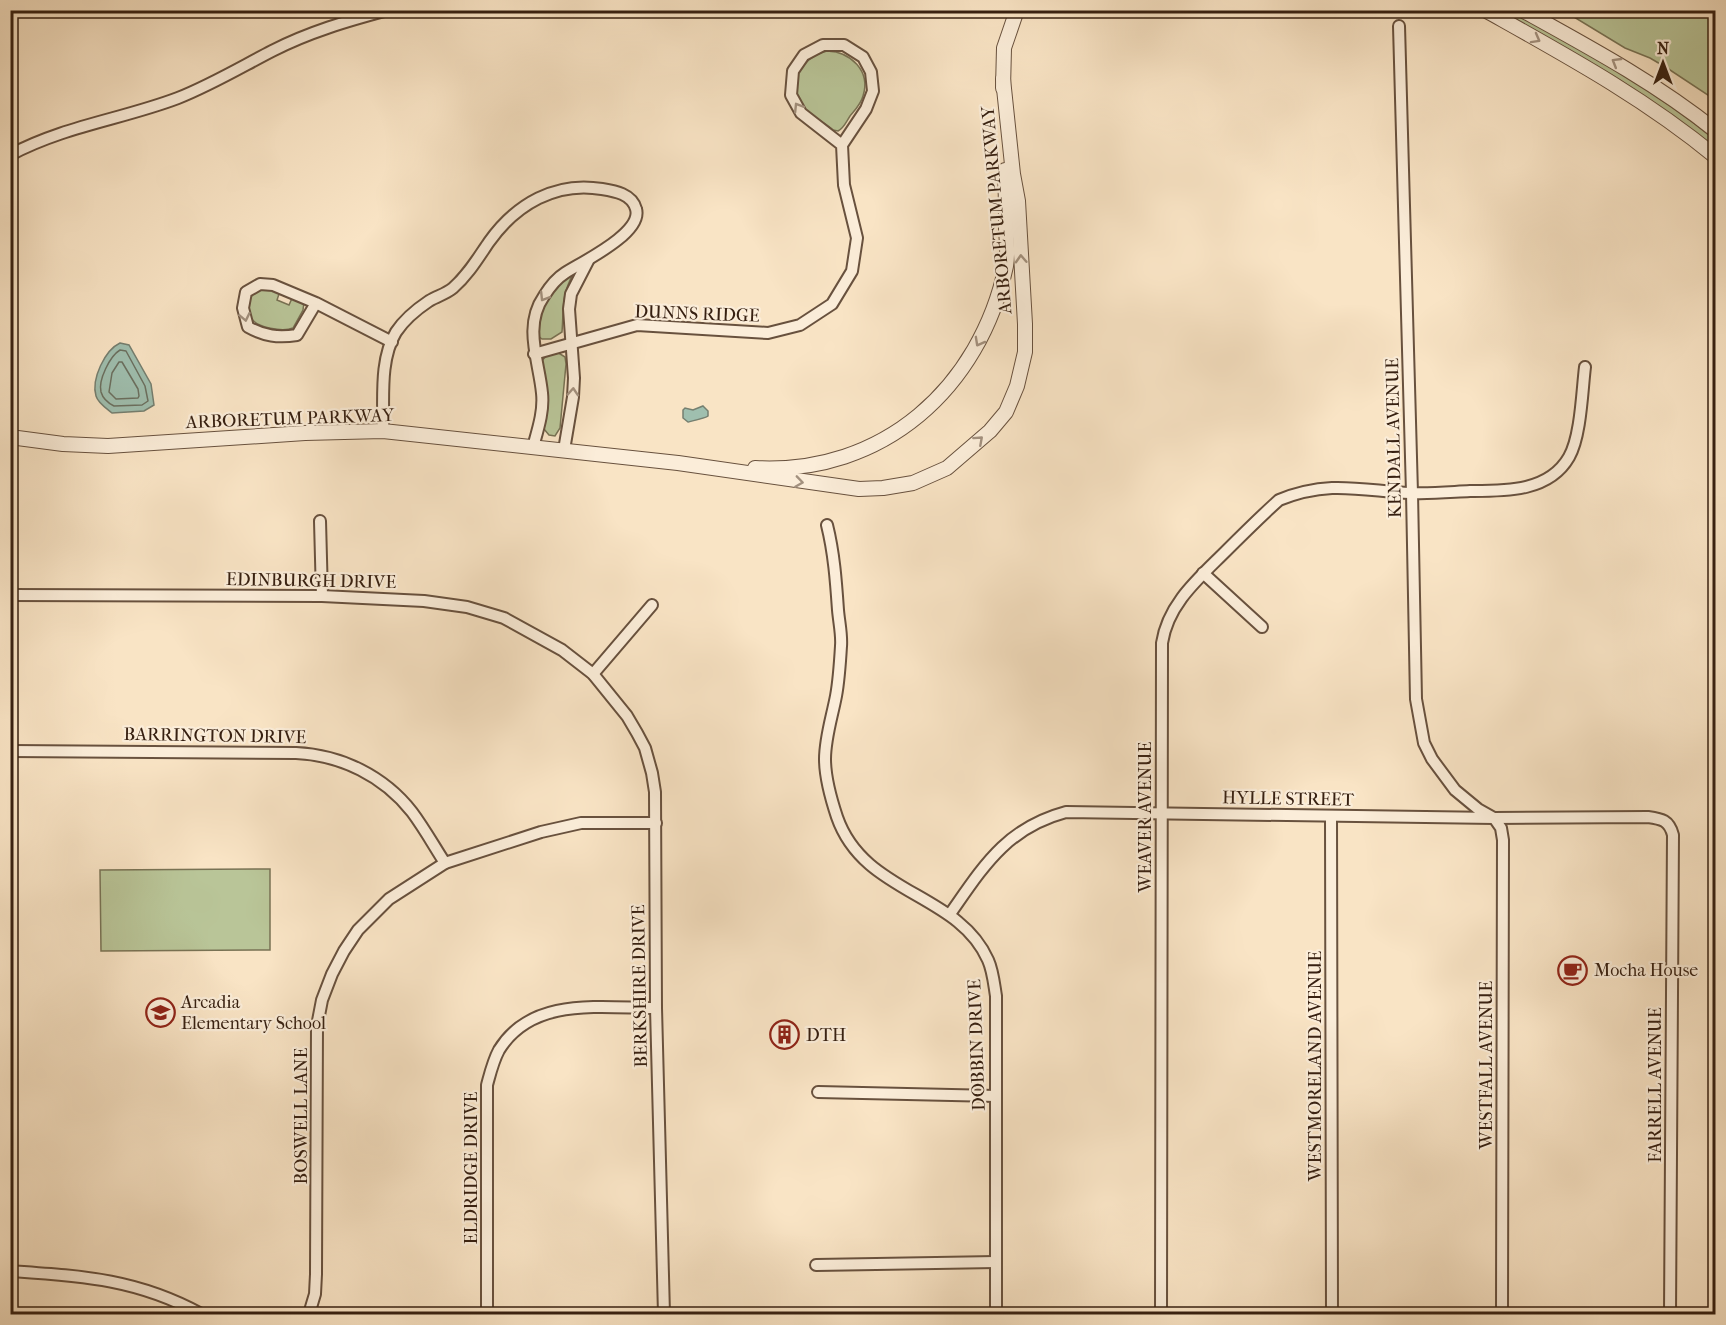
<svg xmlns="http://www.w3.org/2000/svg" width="1726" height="1325" font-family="'IM FELL French Canon',serif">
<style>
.green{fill:#b9c598;stroke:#787254;stroke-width:1.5}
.water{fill:#9fbfaf;stroke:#757f70;stroke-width:1.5}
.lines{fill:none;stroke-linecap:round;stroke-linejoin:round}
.shore{stroke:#6b7060;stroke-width:1.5}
.minor-casing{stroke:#68513e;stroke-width:14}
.tertiary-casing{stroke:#68513e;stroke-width:16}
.minor{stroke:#fbedd9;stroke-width:10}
.tertiary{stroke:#fbedd9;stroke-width:14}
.oneway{stroke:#a3917f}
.labels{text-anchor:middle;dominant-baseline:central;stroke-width:4.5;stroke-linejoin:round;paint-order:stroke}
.street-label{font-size:18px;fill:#372011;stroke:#fbedd9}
.poi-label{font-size:18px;fill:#372011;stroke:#fbedd9;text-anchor:start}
</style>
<rect width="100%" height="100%" fill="#f9e4c5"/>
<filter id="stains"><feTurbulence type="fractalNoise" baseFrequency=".00333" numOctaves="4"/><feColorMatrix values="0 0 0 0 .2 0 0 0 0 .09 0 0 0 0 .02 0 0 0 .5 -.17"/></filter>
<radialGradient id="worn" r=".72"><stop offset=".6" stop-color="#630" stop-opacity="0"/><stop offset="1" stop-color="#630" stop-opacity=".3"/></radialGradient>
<!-- green -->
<g class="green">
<path d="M1500 11H1511C1582 50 1653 88 1715 140V149C1649 93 1575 53 1500 11Z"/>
<polygon points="1564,11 1715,11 1715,104 1708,95 1667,68 1650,58 1625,48"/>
<path d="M827 51C851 52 871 71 863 96 861 104 855 110 850 116 846 122 844 128 838 131L833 130C824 122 810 116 802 106 785 82 802 58 827 51Z"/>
<path d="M574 272C561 296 564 306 562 332L551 339H542L538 336C541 302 548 293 574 272Z"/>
<path d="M259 289 280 291 277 300 289 305 293 296 304 302 303 310 293 328C283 332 257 328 251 318 248 314 248 307 247 303L255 291Z"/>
<polygon points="557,352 565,357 566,364 560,428 555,436 549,435 544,429 547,401 541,362 546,356"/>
<polygon points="270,869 270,950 101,951 100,870"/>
</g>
<!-- water -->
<g class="water">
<path d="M120 343 129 345 151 384 154 405 144 411 112 413C106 408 98 403 96 396 91 379 105 350 120 343Z"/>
<path d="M703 406 708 411V416C706 418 692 421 688 422L683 418V410L685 408 693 410Z"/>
</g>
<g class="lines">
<!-- shore -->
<g class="shore">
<path d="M120 350 126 351 145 386 148 401 142 405 114 406C108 403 103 399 101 392 98 380 110 356 120 350Z"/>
<polygon points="122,362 138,389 139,396 138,398 116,399 109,392 112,373 119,362"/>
</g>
<defs>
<g id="minor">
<polyline points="1399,26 1412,493 1416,699 1424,743 1432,759 1455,790 1478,809 1494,818 1501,828 1503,840 1502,1314"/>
<path d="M10 155C64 126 123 119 178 98 211 85 241 67 272 51 309 32 347 21 388 10"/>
<path d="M316 303 297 335C278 338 264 336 248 327L243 308 246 292 260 284 273 285 316 303 392 342"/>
<polyline points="534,354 637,325 768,333 800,325 832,304 852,271 857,238 844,185 842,145 866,109 873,91 871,72 863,57 844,45 823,45 804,55 793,71 791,95 801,113 842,145"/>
<path d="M383 431C384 400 379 360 396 332 404 320 417 309 429 301 437 296 446 294 453 288 468 275 478 258 489 242 516 204 556 181 602 189 615 191 632 194 636 209 643 233 582 262 565 273 557 278 549 288 544 296 523 326 539 361 542 393 544 411 538 429 533 447"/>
<polyline points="564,450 573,397 574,378 569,309 571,294 588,261"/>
<polyline points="320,521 322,596"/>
<path d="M827 525C834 553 836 581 838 610 839 622 842 635 841 646 840 663 839 680 836 696 832 717 825 738 825 759 825 777 831 799 837 817 864 895 958 892 988 960 993 971 994 984 996 996V1314"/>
<polyline points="1203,573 1262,627"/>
<polyline points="10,595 322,596 424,601 467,607 504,618 562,650 593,674 627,716 637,733 645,748 652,773 655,792 656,1008 664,1314"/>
<polyline points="593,674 652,605"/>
<path d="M10 751 296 753C341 755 384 776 412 812 424 828 434 846 445 863"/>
<polyline points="1331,817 1332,1314"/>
<path d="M950 914C983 867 1006 828 1066 812L1494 818 1648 817C1662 819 1669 820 1673 835L1670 1314"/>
<polyline points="818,1092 996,1096"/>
<polyline points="816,1265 996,1262"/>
<path d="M10 1271C82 1276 137 1279 201 1314"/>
<polyline points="309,1314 315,1294 316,1274 317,1026 322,1000 332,974 344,951 358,930 389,899 445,863 541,832 581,823 656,823"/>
<path d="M487 1314V1085C490 1074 493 1061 499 1050 532 996 602 1008 656 1008"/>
<path d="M1161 1314 1162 643C1168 604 1198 579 1225 552 1242 535 1260 517 1279 500 1296 493 1313 489 1332 488 1358 487 1384 492 1410 493 1430 494 1450 492 1470 491 1505 491 1549 492 1569 457 1581 436 1582 391 1585 367"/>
</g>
<g id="tertiary">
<path d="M1485 10C1567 56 1643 97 1716 157"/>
<path d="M1522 10C1589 47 1656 83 1716 131"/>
<polyline points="1003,88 1004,48 1017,10"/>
<polyline points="10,437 63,444 108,446 305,433 383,431 678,463 859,489 883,488 913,483 947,468 990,431 1006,412 1017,386 1025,352 1025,324 1018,201 1013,174 1003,79"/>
<path d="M755 468C883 475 980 388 1006 266 1008 255 1007 241 1006 230 1006 210 1006 190 1005 170"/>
</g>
</defs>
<!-- minor casing -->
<use href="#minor" class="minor-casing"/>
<!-- tertiary casing -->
<use href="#tertiary" class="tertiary-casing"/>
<!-- minor -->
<use href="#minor" class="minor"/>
<!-- tertiary -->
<use href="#tertiary" class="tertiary"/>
</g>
<!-- one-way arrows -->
<defs><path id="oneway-chevron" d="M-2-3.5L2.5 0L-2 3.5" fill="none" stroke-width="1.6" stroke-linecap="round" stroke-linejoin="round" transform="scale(1.5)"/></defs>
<g class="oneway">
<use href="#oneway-chevron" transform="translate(1536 39) rotate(29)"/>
<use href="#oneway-chevron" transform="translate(1616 62) rotate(-149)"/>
<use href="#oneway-chevron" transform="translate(798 107) rotate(-122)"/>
<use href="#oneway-chevron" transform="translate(1021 259) rotate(-93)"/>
<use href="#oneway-chevron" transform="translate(544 297) rotate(122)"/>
<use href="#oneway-chevron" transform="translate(245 317) rotate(78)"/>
<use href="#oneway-chevron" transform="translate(979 342) rotate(119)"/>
<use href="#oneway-chevron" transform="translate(573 392) rotate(-86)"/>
<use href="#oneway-chevron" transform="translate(979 440) rotate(-42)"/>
<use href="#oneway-chevron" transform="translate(799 482) rotate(8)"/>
</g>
<!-- icons -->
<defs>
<symbol id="cafe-ring" viewBox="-11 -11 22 22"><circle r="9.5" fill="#fbedd9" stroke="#8f2418" stroke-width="1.5"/><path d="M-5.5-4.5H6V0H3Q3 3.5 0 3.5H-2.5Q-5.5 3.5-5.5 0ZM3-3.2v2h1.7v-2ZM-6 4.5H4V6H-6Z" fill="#8f2418"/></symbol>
<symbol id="school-ring" viewBox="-11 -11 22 22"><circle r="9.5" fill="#fbedd9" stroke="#8f2418" stroke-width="1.5"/><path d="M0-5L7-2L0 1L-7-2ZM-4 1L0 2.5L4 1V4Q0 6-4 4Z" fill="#8f2418"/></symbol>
<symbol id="building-ring" viewBox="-11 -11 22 22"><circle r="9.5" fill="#fbedd9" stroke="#8f2418" stroke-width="1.5"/><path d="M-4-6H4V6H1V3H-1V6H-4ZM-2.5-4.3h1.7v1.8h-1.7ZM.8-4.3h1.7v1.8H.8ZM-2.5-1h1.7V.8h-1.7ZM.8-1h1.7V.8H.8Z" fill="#8f2418"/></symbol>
</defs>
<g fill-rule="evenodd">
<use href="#cafe-ring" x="1556" y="954" width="33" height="33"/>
<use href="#school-ring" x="144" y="996" width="33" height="33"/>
<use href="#building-ring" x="768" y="1018" width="33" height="33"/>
</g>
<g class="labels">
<!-- street labels -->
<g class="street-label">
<text transform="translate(997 210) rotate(-95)">ARBORETUM PARKWAY</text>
<text transform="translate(697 314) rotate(2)">DUNNS RIDGE</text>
<text transform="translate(290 419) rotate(-2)">ARBORETUM PARKWAY</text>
<text transform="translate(1394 438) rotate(-91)">KENDALL AVENUE</text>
<text transform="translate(311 581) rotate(1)">EDINBURGH DRIVE</text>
<text transform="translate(215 736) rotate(1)">BARRINGTON DRIVE</text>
<text transform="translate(1288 799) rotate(1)">HYLLE STREET</text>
<text transform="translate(1145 817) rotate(-90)">WEAVER AVENUE</text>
<text transform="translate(640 986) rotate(-91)">BERKSHIRE DRIVE</text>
<text transform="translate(977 1045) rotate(-92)">DOBBIN DRIVE</text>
<text transform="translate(1486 1065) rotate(-90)">WESTFALL AVENUE</text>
<text transform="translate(1315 1066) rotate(-90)">WESTMORELAND AVENUE</text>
<text transform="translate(1655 1085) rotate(-90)">FARRELL AVENUE</text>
<text transform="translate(301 1116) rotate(-90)">BOSWELL LANE</text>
<text transform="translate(471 1168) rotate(-90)">ELDRIDGE DRIVE</text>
</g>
<!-- poi labels -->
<g class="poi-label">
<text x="1594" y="970">Mocha House</text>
<text x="181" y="1002">Arcadia<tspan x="181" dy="21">Elementary School</tspan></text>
<text x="806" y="1035">DTH</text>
</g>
</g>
<!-- margin -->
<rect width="1726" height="1325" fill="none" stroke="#f9e4c5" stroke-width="36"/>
<rect x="12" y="12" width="1702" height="1301" fill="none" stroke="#372011" stroke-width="3"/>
<rect x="18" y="18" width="1690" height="1289" fill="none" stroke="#372011" stroke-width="1.5"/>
<!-- north arrow -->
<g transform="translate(1663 63)" stroke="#fbedd9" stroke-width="4.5" paint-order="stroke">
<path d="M0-4.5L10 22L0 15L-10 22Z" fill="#372011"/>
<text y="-9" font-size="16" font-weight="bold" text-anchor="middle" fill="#372011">N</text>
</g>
<rect width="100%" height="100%" filter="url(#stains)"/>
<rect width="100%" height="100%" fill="url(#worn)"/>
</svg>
